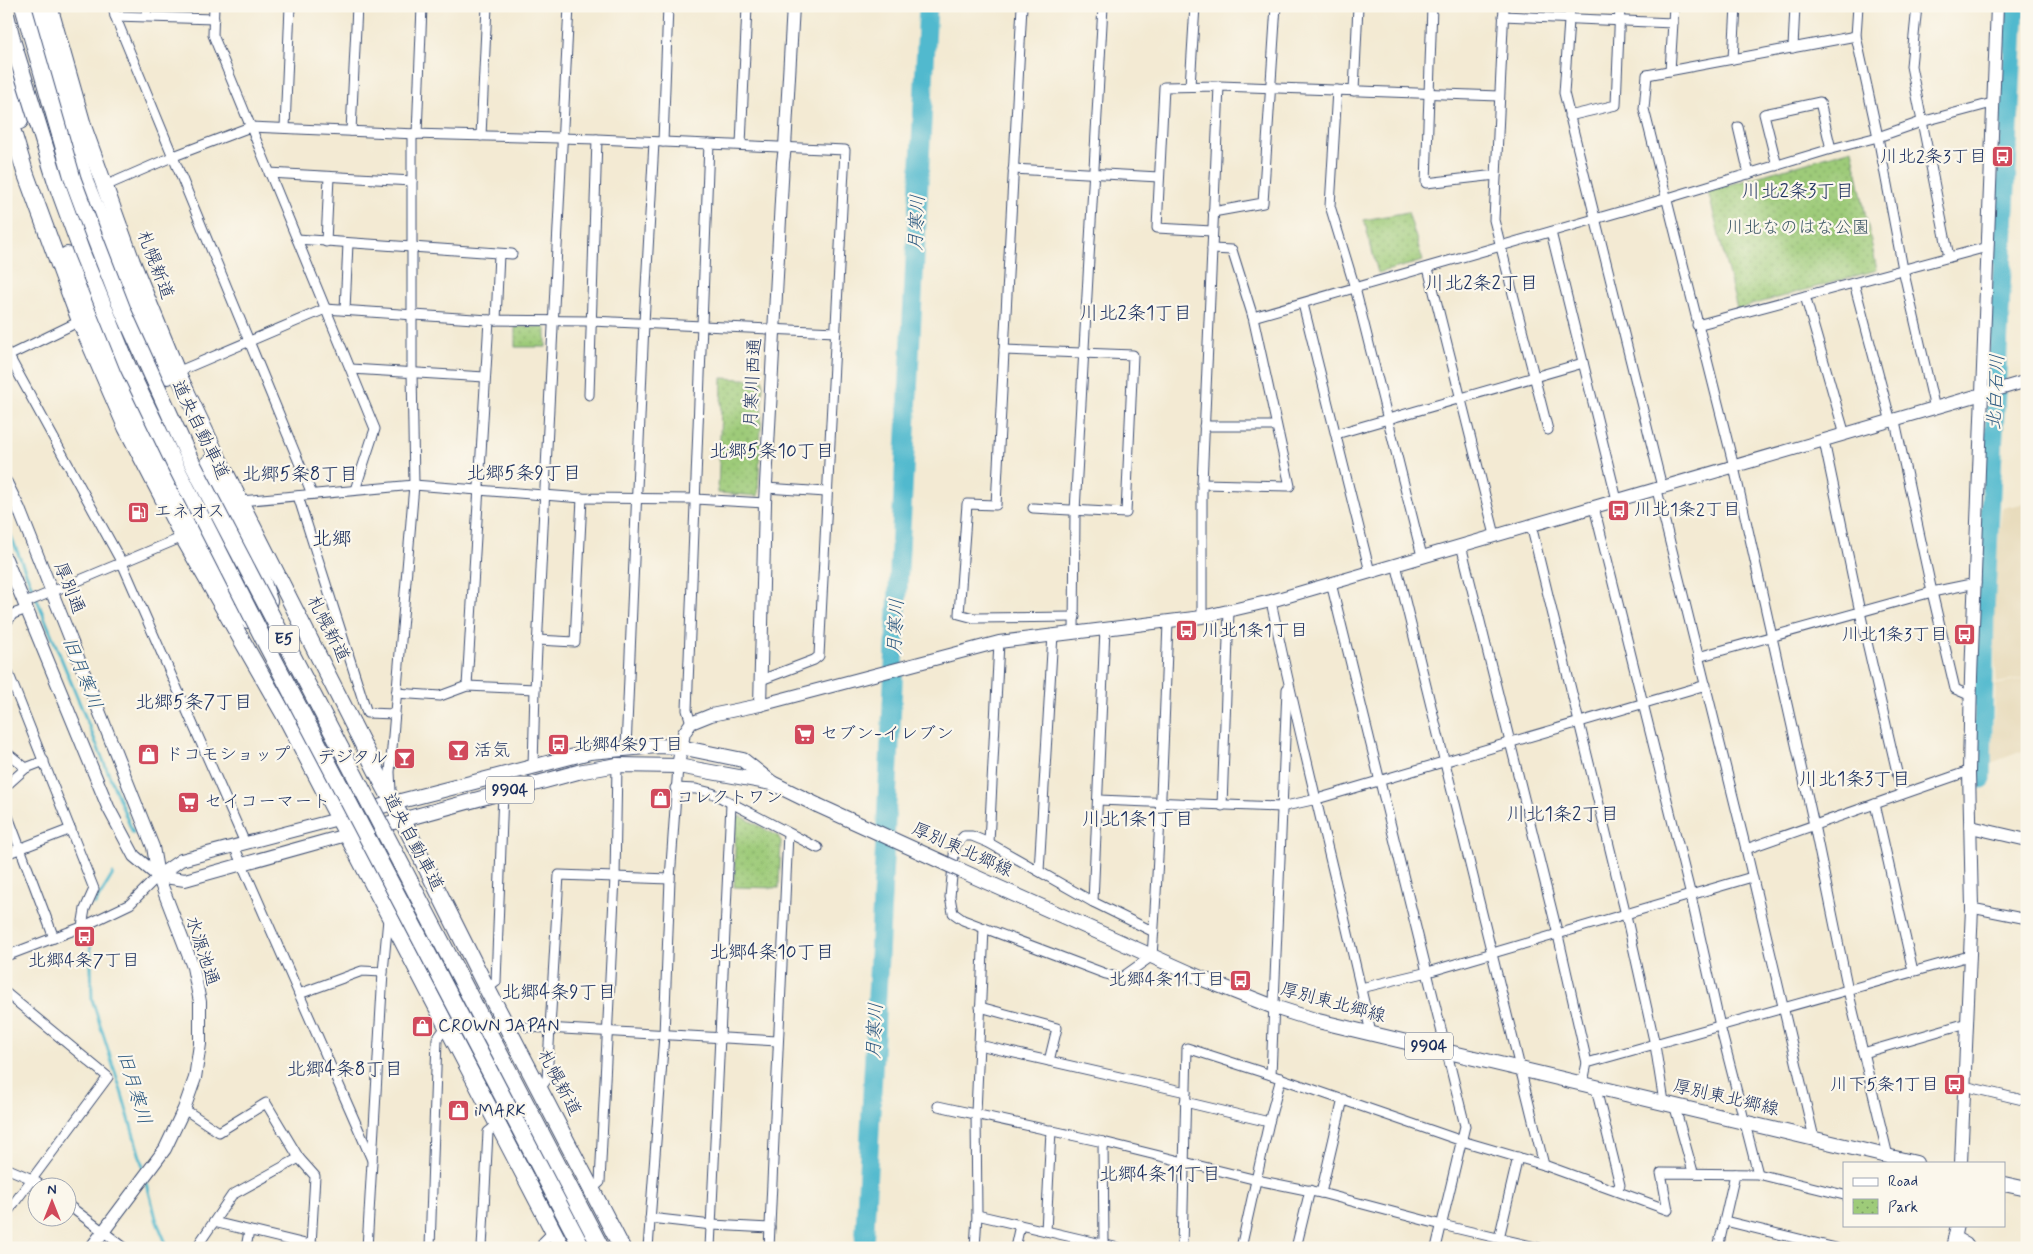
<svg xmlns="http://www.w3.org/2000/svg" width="2033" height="1254" font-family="Mynerve,'Klee One',sans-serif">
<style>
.built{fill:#e7daba}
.park{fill:url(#park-dots);stroke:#5c7d6c}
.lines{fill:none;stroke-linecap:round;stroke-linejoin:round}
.stream{stroke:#51b9ce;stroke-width:3}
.river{stroke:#51b9ce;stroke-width:19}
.street-casing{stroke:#3b4b70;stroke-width:11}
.secondary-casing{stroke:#3b4b70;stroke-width:14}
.primary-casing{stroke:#3b4b70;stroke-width:16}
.highway-casing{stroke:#3b4b70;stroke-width:18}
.street{stroke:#fff;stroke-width:9}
.secondary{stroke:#fff;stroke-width:12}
.primary{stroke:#fff;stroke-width:14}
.highway{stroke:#fff;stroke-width:16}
.primary-bridge-casing{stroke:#3b4b70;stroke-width:16;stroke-linecap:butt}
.highway-bridge-casing{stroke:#3b4b70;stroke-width:18;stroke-linecap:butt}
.primary-bridge{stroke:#fff;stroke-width:14}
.highway-bridge{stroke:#fff;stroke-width:16}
.labels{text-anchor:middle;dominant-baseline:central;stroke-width:4.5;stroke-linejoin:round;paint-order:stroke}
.shield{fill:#fbf7ec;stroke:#5e6b89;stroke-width:1}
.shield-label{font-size:16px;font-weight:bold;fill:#1b2f5e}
.poi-label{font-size:18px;fill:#1b2f5e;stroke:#fbf7ec;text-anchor:start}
.park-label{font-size:18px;fill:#3c5665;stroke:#fbf7ec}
.street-label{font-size:18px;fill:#1b2f5e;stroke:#fbf7ec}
.neighbourhood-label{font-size:19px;fill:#1b2f5e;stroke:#fbf7ec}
.water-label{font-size:19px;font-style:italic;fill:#2b5880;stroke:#fbf7ec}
.quarter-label{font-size:20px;fill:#1b2f5e;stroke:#fbf7ec}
</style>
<defs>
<pattern id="park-dots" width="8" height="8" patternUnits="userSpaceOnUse" patternTransform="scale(1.25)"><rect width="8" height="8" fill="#9ecb79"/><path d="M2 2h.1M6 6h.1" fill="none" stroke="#80a566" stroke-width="1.8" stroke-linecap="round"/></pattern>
</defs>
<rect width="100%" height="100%" fill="#fbf7ec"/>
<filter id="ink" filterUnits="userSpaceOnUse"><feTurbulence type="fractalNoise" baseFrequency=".02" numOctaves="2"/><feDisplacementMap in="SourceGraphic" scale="10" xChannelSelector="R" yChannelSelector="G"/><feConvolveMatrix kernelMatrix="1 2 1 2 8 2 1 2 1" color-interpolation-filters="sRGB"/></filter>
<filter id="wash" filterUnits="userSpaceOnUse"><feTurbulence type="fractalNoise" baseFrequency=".0096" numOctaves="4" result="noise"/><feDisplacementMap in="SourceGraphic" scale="20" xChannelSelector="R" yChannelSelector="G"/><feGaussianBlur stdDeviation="1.12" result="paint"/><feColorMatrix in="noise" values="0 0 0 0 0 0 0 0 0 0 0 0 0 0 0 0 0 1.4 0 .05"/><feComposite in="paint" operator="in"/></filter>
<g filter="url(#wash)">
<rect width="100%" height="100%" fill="#f3ead3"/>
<!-- built -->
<g class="built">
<polygon points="2027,503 2027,678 1997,683 1993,636 1995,571 2002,508"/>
<polygon points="2027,679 2027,752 2022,751 1991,763 1996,685"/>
</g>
<!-- park -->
<g class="park">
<polygon points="158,6 206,6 202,11 161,8"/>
<polygon points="1852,149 1877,270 1737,309 1708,191"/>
<polygon points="1408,212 1423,261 1378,273 1364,220"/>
<polygon points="515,327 544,327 546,329 546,347 515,347"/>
<polygon points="722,378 763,380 758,496 718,493"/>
<polygon points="741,816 778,836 781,841 779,888 734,887 736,818"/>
</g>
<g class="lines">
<!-- stream -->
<g class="stream">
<polyline points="6,524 133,833"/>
<polyline points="95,904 113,874"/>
<polyline points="90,934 92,999 122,1094 144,1171"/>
<polyline points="146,1180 157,1222 168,1248"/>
</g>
<!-- river -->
<g class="river">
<polyline points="1982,779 1985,614 2015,6"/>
<polyline points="864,1248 928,6"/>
</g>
</g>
</g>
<g filter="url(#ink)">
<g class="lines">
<defs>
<g id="street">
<polyline points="113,6 115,16 312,494"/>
<polyline points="214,6 213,35 375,429 355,490"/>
<polyline points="1022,6 996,505 967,504 959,614 974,618 1075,617"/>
<polyline points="1432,6 1426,183 1496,175"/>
<polyline points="1504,6 1494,220 1548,430"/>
<polyline points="1570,6 1564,93 1662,487"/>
<polyline points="1858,6 1856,36 1878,137 1903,269 1935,409"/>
<polyline points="1917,6 1911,66 1949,257"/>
<polyline points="115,16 214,19"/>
<polyline points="146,16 147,6"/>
<polyline points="1503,16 1673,23"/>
<polyline points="1856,36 1647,75 1644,109 1734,467 1814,825 1848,990 1888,1156"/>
<polyline points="1793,48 1795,6"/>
<polyline points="1733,59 1736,6"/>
<polyline points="1670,71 1674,6"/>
<polyline points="1190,86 1195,6"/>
<polyline points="1337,90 1330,206 1355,288 1422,556"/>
<polyline points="1354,91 1358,6"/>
<polyline points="1569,116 1616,105 1620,6"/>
<polyline points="1738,127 1749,174"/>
<polyline points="285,128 290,6"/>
<polyline points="351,131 357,6"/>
<polyline points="481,136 487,6"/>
<polyline points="663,142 668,6"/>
<polyline points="741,145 747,6"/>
<polyline points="1777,166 1764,114 1820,102 1831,149"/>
<polyline points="1013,169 1159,177"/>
<polyline points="269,173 412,181"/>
<polyline points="105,186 174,156 250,127 417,134 422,6"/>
<polyline points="1213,212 1263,203 1276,6"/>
<polyline points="1212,231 1157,228 1164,87 1219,86 1499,96"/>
<polyline points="1551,232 1617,500"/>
<polyline points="297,239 512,254"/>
<polyline points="326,242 329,177"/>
<polyline points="1428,268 1495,535"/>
<polyline points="1854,283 1891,422"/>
<polyline points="1805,296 1845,435"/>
<polyline points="1303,304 1370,572"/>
<polyline points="345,310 348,243"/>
<polyline points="1253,317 1668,198 1831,149 1878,137 1921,122 1992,103"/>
<polyline points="496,320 499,254"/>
<polyline points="1697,325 1987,247"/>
<polyline points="1004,350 1133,355 1126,513 1033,508"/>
<polyline points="6,351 122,563 245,843"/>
<polyline points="6,357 80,321"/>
<polyline points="351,369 485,377"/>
<polyline points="177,372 325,309 489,320 591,321 836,332"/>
<polyline points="589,395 597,139"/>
<polyline points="1895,421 1932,592 1955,689 1971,696"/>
<polyline points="1204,426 1276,426"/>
<polyline points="1336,434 1583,363"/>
<polyline points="1824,441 1860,612 1902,794"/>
<polyline points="1202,484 1290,486 1253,317 1232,250 1212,249"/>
<polyline points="766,488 826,492"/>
<polyline points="1657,490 1746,849 1814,1138"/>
<polyline points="298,496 367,713 395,714"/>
<polyline points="241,501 414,485 582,498 695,499 765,503"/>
<polyline points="1594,507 1691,896 1720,1026 1758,1174"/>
<polyline points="1531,525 1626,915 1655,1045 1664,1102"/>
<polyline points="1461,545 1558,935 1587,1063"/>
<polyline points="1396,564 1544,1165"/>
<polyline points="1331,583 1465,1126 1436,1248"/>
<path d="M1271 601C1301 746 1339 889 1371 1033"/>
<polyline points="25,603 183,537"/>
<polyline points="1202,617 1202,484 1219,86"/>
<polyline points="6,623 13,614 27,609"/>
<polyline points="1074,632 1075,511 1103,6"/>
<polyline points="537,640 575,642 582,498"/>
<polyline points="1698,657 1932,592 1976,583"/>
<polyline points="6,667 94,889 85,909 82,927"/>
<polyline points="467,686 489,320"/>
<polyline points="396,693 440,696 467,686 535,689"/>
<polyline points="691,723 687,710 709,144"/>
<polyline points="626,749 644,323 654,142"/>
<polyline points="6,752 26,768"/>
<polyline points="533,767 535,689 569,6"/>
<polyline points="6,786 26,768 44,761"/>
<polyline points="675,788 696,789 712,793 818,848"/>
<polyline points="391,791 390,772 414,485 412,372 412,134 597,139 845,150 819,656 814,660 761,680"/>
<polyline points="1098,800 1281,807 1317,799 1706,685"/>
<polyline points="1875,804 1913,971"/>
<polyline points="1222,806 1229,611"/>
<polyline points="6,811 54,938"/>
<polyline points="989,843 999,642"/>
<polyline points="234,846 372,1160"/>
<polyline points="1746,849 1969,771"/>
<polyline points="6,854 71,829"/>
<polyline points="1039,871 1053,634"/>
<polyline points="1093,902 1105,629"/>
<polyline points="1972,908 2027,919"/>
<path d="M1154 932 1093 902 989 843 972 836H964L955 845 950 897 953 913 963 920 1106 974 1121 978 1152 956C1160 845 1164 733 1168 622"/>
<polyline points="6,956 82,927 130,904 158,876"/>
<polyline points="1361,988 1428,972 1752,877"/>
<polyline points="487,989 496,982 503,792"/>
<polyline points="6,993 108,1077 6,1214"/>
<polyline points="299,994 362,971 383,972"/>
<polyline points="980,1007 1057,1028 1049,1061"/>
<polyline points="527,1027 777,1041"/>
<polyline points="979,1045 1186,1092"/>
<polyline points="1863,1053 1967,1023"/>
<polyline points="1271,1075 1287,689"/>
<polyline points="1583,1082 1587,1063 1969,956"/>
<polyline points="1595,1085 1620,1185 1616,1190"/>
<polyline points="1964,1086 2027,1101"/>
<polyline points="539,1090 547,1079 559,875 670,879"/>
<polyline points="1185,1102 1269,1122"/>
<polyline points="1674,1104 1693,1172"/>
<polyline points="938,1106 1103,1142 1257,1180 1321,1193 1442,1225 1540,1248"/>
<polyline points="184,1109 219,1132 266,1103 299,1158 315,1176 311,1245"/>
<polyline points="1103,1142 1104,1244"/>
<polyline points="6,1168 32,1179 42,1186"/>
<polyline points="592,1189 600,1182 615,877 617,765"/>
<polyline points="1321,1193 1343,1099"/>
<polyline points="68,1205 125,1248"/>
<polyline points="977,1215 1119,1248"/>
<polyline points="650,1218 712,1225 770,1228"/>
<polyline points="1725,1221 1836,1248"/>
<polyline points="214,1222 322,1248"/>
<polyline points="1046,1231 1051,1130"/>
<polyline points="1955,1236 1967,1243 1971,1248"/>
<polyline points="1499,1238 1518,1157"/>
<polyline points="196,1248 232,1195 299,1158"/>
<polyline points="246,1248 249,1231"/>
<polyline points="367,1248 383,972 388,919"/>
<polyline points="430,1248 437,1039 446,1027"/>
<polyline points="482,1248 488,1132 498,1124"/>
<polyline points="543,1248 543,1242 554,1231"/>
<polyline points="648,1248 664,1035 670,879 678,766"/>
<polyline points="710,1248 731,804"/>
<polyline points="769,1248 788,833"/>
<polyline points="975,1248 977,1215 976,1113 984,928"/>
<polyline points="1015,1248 1020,1225"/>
<polyline points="1182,1248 1187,1048 1271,1075 1462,1141 1544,1165 1668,1210 1661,1173 1758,1174 1844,1195"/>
<polyline points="1241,1248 1269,1122 1281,1078"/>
<polyline points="1296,1248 1310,1190"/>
<polyline points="1718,1248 1735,1174"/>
</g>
<g id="secondary">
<polyline points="6,483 19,509 153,847 158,876 193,967 200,1002 200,1044 195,1078 184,1109 165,1149 91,1248"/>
<polyline points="6,559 108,807 134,856 158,876 185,880 346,835"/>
<polyline points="760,705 765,503 783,162 785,147 793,6"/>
<polyline points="678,766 684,733 691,723 711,715 760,705 999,642 1202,617 1271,601 2027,381"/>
<polyline points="1971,827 2027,840"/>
<polyline points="158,876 181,860 338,819"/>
<polyline points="1961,1163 1972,908 1969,771 1971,677 1997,6"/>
<polyline points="1952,1248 1957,1225"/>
</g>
<g id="primary">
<polyline points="346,816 393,803 590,752 657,746 680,747 743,760 772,783 817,805"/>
<polyline points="346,835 578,772 617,765 678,766 772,783"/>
<polyline points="962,871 1203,979 1274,1007 1318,1021 1916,1163"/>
<polyline points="2004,1184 2027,1189"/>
</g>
<g id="highway">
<polyline points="36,6 86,184 146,330 168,376"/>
<polyline points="49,6 84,129 132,262 177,372 214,450 383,784 402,819 481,977 622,1248"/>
<polyline points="6,75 20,121"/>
<polyline points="6,109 25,172 65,281 80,321 126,427 183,537 289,723 562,1248"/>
<path d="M67 255C92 321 120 385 151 448 179 507 210 566 248 620"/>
<polyline points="209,463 257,564 269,601"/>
</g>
</defs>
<!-- street casing -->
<use href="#street" class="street-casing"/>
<!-- secondary casing -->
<use href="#secondary" class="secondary-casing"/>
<!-- primary casing -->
<use href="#primary" class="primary-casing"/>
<!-- highway casing -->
<use href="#highway" class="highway-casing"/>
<!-- street -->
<use href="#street" class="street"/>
<!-- secondary -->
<use href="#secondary" class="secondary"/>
<!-- primary -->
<use href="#primary" class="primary"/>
<!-- highway -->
<use href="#highway" class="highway"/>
<defs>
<polyline id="primary-bridge" points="817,805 962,871"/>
<g id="highway-bridge">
<polyline points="23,6 73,180 92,231 123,311 189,457 601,1248"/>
<polyline points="6,15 13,43 56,182 82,253 128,367 175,465 267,646 582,1248"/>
</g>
</defs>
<!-- primary-bridge casing -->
<use href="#primary-bridge" class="primary-bridge-casing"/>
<!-- highway-bridge casing -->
<use href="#highway-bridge" class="highway-bridge-casing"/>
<!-- primary-bridge -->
<use href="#primary-bridge" class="primary-bridge"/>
<!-- highway-bridge -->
<use href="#highway-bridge" class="highway-bridge"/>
</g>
</g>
<!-- icons -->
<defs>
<symbol id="bus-square" viewBox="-11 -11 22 22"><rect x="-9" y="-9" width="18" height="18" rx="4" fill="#d1495b" stroke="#fbf7ec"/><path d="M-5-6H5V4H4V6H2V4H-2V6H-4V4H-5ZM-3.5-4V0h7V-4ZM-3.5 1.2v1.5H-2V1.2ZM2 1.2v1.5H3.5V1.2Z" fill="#fff"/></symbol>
<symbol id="fuel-square" viewBox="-11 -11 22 22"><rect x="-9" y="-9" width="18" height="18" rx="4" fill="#d1495b" stroke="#fbf7ec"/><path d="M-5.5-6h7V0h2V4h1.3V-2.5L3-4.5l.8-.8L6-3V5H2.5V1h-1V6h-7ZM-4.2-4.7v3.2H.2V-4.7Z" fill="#fff"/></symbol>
<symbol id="supermarket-square" viewBox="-11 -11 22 22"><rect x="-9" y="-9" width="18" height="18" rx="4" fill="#d1495b" stroke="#fbf7ec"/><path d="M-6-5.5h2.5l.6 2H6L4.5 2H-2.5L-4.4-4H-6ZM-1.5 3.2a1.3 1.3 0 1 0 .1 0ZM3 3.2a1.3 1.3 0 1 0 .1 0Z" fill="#fff"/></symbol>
<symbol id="bar-square" viewBox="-11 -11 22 22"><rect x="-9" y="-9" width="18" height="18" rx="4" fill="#d1495b" stroke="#fbf7ec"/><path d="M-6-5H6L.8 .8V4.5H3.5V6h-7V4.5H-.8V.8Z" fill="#fff"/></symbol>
<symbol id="shop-square" viewBox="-11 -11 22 22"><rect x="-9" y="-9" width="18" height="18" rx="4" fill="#d1495b" stroke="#fbf7ec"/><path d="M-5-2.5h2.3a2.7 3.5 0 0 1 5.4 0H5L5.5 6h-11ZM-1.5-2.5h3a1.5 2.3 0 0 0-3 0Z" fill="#fff"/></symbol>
</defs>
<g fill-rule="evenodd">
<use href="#bus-square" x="1990" y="144" width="25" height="25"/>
<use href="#bus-square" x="1606" y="498" width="25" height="25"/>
<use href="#fuel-square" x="126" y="500" width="25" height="25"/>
<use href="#bus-square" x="1174" y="618" width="25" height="25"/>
<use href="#bus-square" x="1952" y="622" width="25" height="25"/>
<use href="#supermarket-square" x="792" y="722" width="25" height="25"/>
<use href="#bus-square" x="546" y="732" width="25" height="25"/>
<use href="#bar-square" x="446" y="738" width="25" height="25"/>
<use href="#shop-square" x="136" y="742" width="25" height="25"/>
<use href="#bar-square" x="392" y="746" width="25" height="25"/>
<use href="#shop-square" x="648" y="786" width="25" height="25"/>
<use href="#supermarket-square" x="176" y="790" width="25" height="25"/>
<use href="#bus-square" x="72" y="924" width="25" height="25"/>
<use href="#bus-square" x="1228" y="968" width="25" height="25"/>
<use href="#shop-square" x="410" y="1014" width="25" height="25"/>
<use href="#bus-square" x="1942" y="1072" width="25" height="25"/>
<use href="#shop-square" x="446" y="1098" width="25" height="25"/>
</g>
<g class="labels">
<!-- shield labels -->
<g class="shield">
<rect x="269" y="625.5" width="30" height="27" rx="4"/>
<rect x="486" y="776.5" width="48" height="27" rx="4"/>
<rect x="1405" y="1032.5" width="48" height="27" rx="4"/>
</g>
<g class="shield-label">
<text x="284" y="639">E5</text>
<text x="510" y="790">9904</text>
<text x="1429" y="1046">9904</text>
</g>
<!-- poi labels -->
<g class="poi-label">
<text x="1987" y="157" text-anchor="end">川北2条3丁目</text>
<text x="1634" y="510">川北1条2丁目</text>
<text x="154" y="512">エネオス</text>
<text x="1202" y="631">川北1条1丁目</text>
<text x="1948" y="635" text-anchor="end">川北1条3丁目</text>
<text x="820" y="734">セブン-イレブン</text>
<text x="574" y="745">北郷4条9丁目</text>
<text x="474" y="751">活気</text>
<text x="165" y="755">ドコモショップ</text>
<text x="388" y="758" text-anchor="end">デジタル</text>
<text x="676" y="798">コレクトワン</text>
<text x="204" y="802">セイコーマート</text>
<text x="84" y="961" text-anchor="middle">北郷4条7丁目</text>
<text x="1225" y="980" text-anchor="end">北郷4条11丁目</text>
<text x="438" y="1026">CROWN JAPAN</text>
<text x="1939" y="1085" text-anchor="end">川下5条1丁目</text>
<text x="474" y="1111">iMARK</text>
</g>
<!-- park labels -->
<g class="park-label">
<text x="1798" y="228">川北なのはな公園</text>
</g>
<!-- street labels -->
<g class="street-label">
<text transform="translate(155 265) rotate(69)">札幌新道</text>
<text transform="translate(753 383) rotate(-87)">月寒川西通</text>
<text transform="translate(200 430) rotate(64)">道央自動車道</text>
<text transform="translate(69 588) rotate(68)">厚別通</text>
<text transform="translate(328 629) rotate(63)">札幌新道</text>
<text transform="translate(413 842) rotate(62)">道央自動車道</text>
<text transform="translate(962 850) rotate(24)">厚別東北郷線</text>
<text transform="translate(202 951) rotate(72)">水源池通</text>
<text transform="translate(1333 1003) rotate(15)">厚別東北郷線</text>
<text transform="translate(559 1083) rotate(62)">札幌新道</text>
<text transform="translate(1726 1098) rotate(13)">厚別東北郷線</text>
</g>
<!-- neighbourhood labels -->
<g class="neighbourhood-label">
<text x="1798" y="191">川北2条3丁目</text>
<text x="1482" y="283">川北2条2丁目</text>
<text x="1136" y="313">川北2条1丁目</text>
<text x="772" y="451">北郷5条10丁目</text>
<text x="524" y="473">北郷5条9丁目</text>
<text x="300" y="474">北郷5条8丁目</text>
<text x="194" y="702">北郷5条7丁目</text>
<text x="1855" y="779">川北1条3丁目</text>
<text x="1563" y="814">川北1条2丁目</text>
<text x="1138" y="819">川北1条1丁目</text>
<text x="772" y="952">北郷4条10丁目</text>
<text x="559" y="992">北郷4条9丁目</text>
<text x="345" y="1069">北郷4条8丁目</text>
<text x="1160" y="1174">北郷4条11丁目</text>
</g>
<!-- water labels -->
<g class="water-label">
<text transform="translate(917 223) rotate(-87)">月寒川</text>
<text transform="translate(1996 392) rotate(-87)">北白石川</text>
<text transform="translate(896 627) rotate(-87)">月寒川</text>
<text transform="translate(82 673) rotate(68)">旧月寒川</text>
<text transform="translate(875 1031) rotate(-87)">月寒川</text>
<text transform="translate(134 1088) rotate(73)">旧月寒川</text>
</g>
<!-- quarter labels -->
<g class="quarter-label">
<text x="332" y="539">北郷</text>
</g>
</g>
<!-- margin -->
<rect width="2033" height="1254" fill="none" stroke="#fbf7ec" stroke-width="25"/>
<!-- legend -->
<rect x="1843" y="1162" width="162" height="65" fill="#fbf7ec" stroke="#a1a7b3"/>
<rect x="1853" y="1178" width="25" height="8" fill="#ffffff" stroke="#a1a7b3"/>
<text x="1888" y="1186" font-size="15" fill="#1b2f5e">Road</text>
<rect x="1853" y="1199" width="25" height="15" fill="url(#park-dots)" stroke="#a1a7b3"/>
<text x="1888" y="1212" font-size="15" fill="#1b2f5e">Park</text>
<!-- north arrow -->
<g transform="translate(52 1202)"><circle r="24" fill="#fbf7ec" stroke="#a1a7b3"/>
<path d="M0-4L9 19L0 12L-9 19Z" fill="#d1495b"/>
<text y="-8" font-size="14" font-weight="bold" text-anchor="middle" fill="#1b2f5e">N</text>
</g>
</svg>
